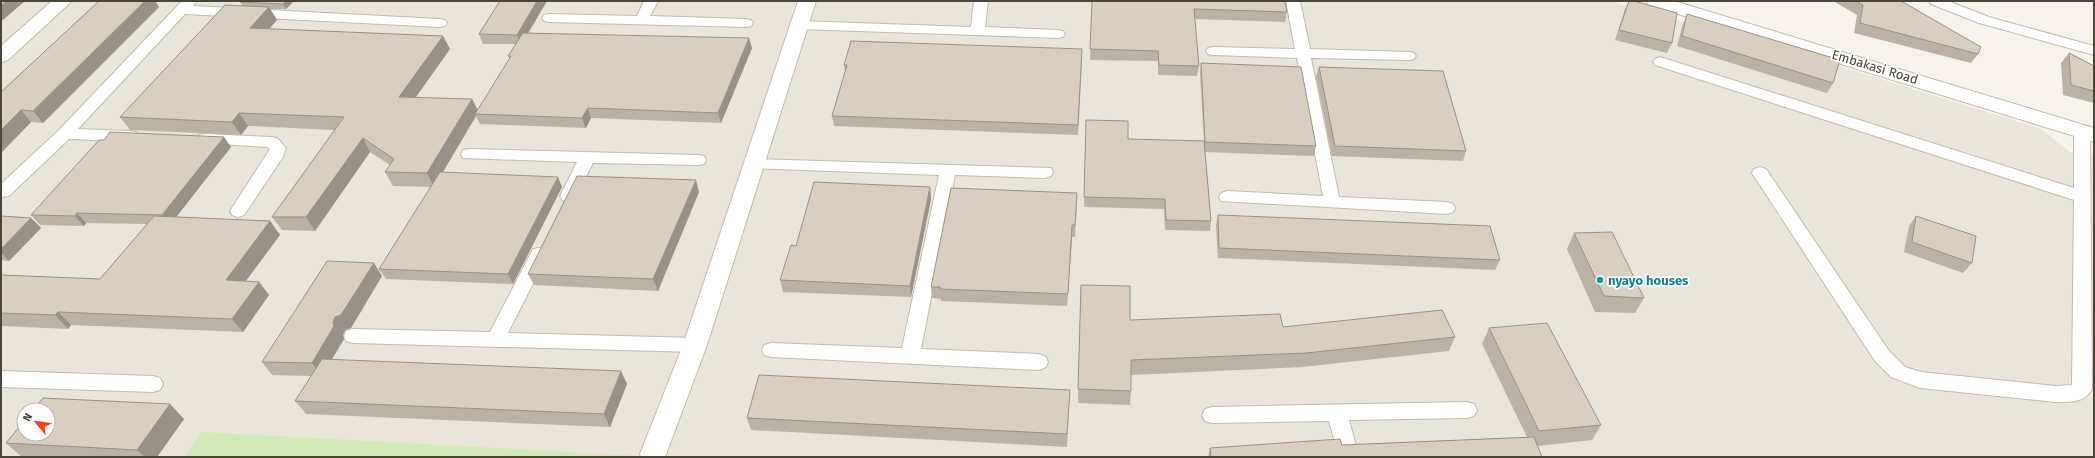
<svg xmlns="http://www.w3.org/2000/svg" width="2095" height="458" font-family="'Fira Sans',sans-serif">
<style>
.residential{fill:#eae5da;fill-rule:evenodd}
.green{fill:#d2eab5}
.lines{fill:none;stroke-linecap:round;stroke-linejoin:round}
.service-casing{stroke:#c2bbae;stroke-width:2}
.minor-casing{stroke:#c2bbae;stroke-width:2}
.service{fill:#fff;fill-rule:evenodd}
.minor{fill:#fff;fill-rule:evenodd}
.wall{fill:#bab2a6}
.shaded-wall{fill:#979187}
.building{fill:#d8cfc1;stroke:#979187}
.culture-dot{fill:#0f9aa8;stroke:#fff;stroke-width:1.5}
.labels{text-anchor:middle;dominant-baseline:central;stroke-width:3.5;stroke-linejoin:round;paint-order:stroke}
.street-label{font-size:13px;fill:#4b4439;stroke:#fff}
.culture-label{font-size:13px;font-weight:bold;fill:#0d838f;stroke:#fff;text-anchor:start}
</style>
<rect width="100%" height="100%" fill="#f6f3ec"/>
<!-- residential -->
<path class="residential" d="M1 1H1611L1852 70 2039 128 2082 161 2094 155V457H1ZM24 410H48V434H24Z"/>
<!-- green -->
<polygon class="green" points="202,432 659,457 184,457"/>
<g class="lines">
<defs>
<g id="service">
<polygon points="182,1 197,1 193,6 440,19 445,20 447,23 445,26 440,27 185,14 78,129 130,131 136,132 138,136 136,140 130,141 69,139 9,196 1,197 1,184 59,130"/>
<polygon points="644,1 658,1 650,16 746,19 751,20 753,23 751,26 746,27 549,22 544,21 542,18 544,15 549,14 637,16"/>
<polygon points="974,1 988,1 985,27 1058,30 1063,31 1065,34 1063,37 1058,38 799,29 794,28 792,25 794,22 799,21 971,27"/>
<polygon points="1286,1 1300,1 1310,49 1409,52 1414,53 1416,56 1414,59 1409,60 1311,58 1339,197 1447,202 1453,204 1455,208 1453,212 1447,214 1221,201 1219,197 1221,193 1227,191 1323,196 1297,58 1213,55 1208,54 1206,51 1208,48 1213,47 1295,49"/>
<polygon points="1929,1 1948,1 1989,17 2094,46 2094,55 1979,23 1931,4"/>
<path d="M1660 57 2074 188V131L2076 127 2082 126 2088 127 2090 131 2092 389C2085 403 2069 402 2055 402L1920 388 1891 377 1875 361 1752 173 1754 169 1760 167 1766 169 1889 351 1905 367 1921 372 2055 386 2072 385 2074 200 1655 65 1653 62 1655 59Z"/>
<polygon points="205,134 271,137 277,138 286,148 283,157 244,215 238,217 232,215 230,211 270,149 267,147 199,143 197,139 199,135"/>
<polygon points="469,149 698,155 704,156 706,160 704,164 698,165 593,163 574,200 568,202 562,200 560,196 577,162 463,158 461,154 463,150"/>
<polygon points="754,159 1051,168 1053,172 1051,176 1045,178 955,175 921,349 1039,354 1046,357 1048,362 1046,367 1039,370 771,357 764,355 762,350 764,345 771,343 902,348 939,175 748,168 746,164 748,160"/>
<polygon points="539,248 545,249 548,254 508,333 695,338 702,340 704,345 702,350 695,352 353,343 346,341 344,336 346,331 353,329 490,332 533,249"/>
<polygon points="1,371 153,376 160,378 163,384 160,390 153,392 1,387"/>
<polygon points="1467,402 1474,404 1477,410 1474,416 1467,418 1349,420 1359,457 1339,457 1329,421 1212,423 1205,421 1202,415 1205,409 1212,407"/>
</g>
<g id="minor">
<polygon points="52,1 72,1 8,60 1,62 1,46"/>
<polygon points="798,1 816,1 707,345 665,457 641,457 640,454 683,345"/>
<polygon points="1646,1 1674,1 2094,128 2094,142 1649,5"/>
</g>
</defs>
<!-- service casing -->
<use href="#service" class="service-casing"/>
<!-- minor casing -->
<use href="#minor" class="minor-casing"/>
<!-- service -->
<use href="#service" class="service"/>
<!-- minor -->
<use href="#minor" class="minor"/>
</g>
<!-- wall -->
<g class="wall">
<polygon points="99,1 155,1 159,7 43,123 31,122 1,153 1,92"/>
<polygon points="294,1 286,9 270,9 277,20 269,29 443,36 450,49 415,98 478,110 510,59 508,56 516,44 483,44 479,34 500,1 547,1 528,33 752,48 721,123 591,118 586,128 480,124 476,116 443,172 562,187 513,284 386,279 379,269 431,187 393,186 385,172 390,165 370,152 315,231 282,230 272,217 335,130 248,126 241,135 130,130 120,117 243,6 240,2"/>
<polygon points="1092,1 1287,12 1285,22 1194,19 1199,66 1197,76 1158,75 1158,61 1090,60"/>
<polygon points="1629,1 1672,43 1667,53 1615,40 1625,9"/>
<polygon points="1833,1 1901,1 1978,54 1971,63 1854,33 1857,15"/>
<polygon points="1687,14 1833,83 1827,93 1677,46 1683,24"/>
<polygon points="2069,53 2094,66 2094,103 2063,95 2061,63"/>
<polygon points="1082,59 1078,135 834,126 832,116 845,72 844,65"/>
<polygon points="1201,63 1316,146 1314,156 1205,152 1211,221 1210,231 1165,230 1164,209 1084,207 1086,120 1128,139 1204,141 1200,73"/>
<polygon points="1319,67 1466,151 1463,161 1332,156 1316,77"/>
<polygon points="231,147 176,217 270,221 280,235 246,281 259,282 269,295 243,332 71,325 68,329 1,326 1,275 100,279 147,224 86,223 84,226 40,225 31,215"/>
<polygon points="930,187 931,199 911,297 783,292 780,280"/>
<polygon points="699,192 658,291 534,285 528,274"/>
<polygon points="1077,205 1075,237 1072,237 1067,306 941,301 941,299 932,298 931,287"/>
<polygon points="1218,215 1500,260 1495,270 1218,258 1216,225"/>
<polygon points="1,216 31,218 41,228 9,261 1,260"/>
<polygon points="1916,216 1972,263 1963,273 1904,252 1909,226"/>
<polygon points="1574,233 1644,298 1635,313 1595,312 1567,249"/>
<polygon points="382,276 351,328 345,330 343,335 344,339 332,359 627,384 610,427 306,414 295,401 311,376 272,375 262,362"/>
<polygon points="1081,285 1130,320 1283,327 1455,337 1449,351 1302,367 1131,375 1131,391 1130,405 1078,403"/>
<polygon points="1489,328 1601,425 1592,440 1537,446 1542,457 1208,457 1210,448 1342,445 1527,437 1482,344"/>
<polygon points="1070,390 1067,447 751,430 747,418"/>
<polygon points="184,419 157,457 22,457 6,443"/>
</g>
<!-- shaded-wall -->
<g class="shaded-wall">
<polygon points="6,1 25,1 3,20 1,17 1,6"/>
<polygon points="145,1 155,1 159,7 43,123 33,111"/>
<polygon points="286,1 294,1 286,9 283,4"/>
<polygon points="537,1 547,1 521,45 517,35"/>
<polygon points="269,7 277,20 258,41 250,28"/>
<polygon points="443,36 450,49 406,111 399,97"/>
<polygon points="749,38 752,48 721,123 718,113"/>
<polygon points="472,99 479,112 475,114 476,116 434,187 427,173"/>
<polygon points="588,108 591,118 586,128 582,118"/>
<polygon points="21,110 31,122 1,153 1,130"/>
<polygon points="239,113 248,126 241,135 232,122"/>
<polygon points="224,137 231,147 170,225 162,215"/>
<polygon points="363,138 370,152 315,231 306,217"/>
<polygon points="558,177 562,187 513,284 508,274"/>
<polygon points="696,180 699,192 658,291 653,279"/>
<polygon points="930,187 931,199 911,297 910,286"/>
<polygon points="77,213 86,223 84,226 75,216"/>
<polygon points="31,218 41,228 9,261 1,252 1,249"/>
<polygon points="270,221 280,235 236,294 226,280"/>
<polygon points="1072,225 1072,237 1067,306 1068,294"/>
<polygon points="374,263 382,276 351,328 345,330 343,335 344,339 322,376 312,363 335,317"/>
<polygon points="259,282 269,295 243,332 232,319"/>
<polygon points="58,312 71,325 68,329 55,315"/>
<polygon points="621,371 627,384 610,427 604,414"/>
<polygon points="170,404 184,419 157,457 145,457 137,450"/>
</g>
<!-- building -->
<g class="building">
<polygon points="1,1 6,1 1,6"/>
<polygon points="99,1 145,1 33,111 21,110 1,130 1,92"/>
<polygon points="241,1 286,1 283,4 240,2"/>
<polygon points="500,1 537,1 517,35 479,34"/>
<polygon points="1092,1 1285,1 1287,12 1194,9 1199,66 1159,65 1158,51 1090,49"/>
<polygon points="1629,1 1634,1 1677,13 1672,43 1619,30"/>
<polygon points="1856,1 1901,1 1981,47 1978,54 1860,23 1863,5"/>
<polygon points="225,5 269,7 250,28 443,36 399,97 472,99 427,173 385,172 394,159 363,138 306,217 272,217 344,117 239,113 232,122 120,117"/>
<polygon points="1687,14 1840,60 1833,83 1682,36"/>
<polygon points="523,33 749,38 718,113 588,108 582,118 475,114 511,56 508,56"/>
<polygon points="851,41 1082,49 1078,125 832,116 847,65 844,65"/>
<polygon points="2069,53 2094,66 2094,91 2071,85"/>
<polygon points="1201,63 1301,67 1316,146 1205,142"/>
<polygon points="1319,67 1443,71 1466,151 1335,146"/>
<polygon points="1086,120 1128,121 1128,139 1204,141 1211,221 1166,220 1165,199 1084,197"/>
<polygon points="110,132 224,137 162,215 77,213 75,216 31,215 99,140 104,140"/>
<polygon points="440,172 558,177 508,274 379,269"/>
<polygon points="577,176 696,180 653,279 528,274"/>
<polygon points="814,182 930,187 910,286 780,280 791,245 796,246"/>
<polygon points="951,188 1077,193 1075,225 1072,225 1068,294 940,289 940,287 931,287"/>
<polygon points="1218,215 1490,226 1500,260 1219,248"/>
<polygon points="1,216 31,218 1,249"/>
<polygon points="154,216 270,221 226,280 259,282 232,319 58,312 55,315 1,313 1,275 100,279"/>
<polygon points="1916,216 1976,236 1972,263 1912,242"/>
<polygon points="1612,232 1644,298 1604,296 1574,233"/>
<polygon points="327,261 374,263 341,315 335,317 333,322 334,326 312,363 262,362"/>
<polygon points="1081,285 1130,286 1130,320 1280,314 1283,327 1442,310 1455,337 1306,353 1131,360 1131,391 1078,389"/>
<polygon points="1547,323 1601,425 1539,431 1489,328"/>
<polygon points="322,359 621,371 604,414 295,401"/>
<polygon points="759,375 1070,390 1067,434 747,418"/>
<polygon points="43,398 170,404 137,450 6,443 24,421 24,434 48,434 48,410 33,410"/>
<polygon points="1534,437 1542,457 1211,457 1210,448 1340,439 1342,445"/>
</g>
<!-- markers -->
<circle class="culture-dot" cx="1600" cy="280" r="4"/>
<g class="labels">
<!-- street labels -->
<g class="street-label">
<text transform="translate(1875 67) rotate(17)">Embakasi Road</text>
</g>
<!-- culture labels -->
<g class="culture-label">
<text x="1608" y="280">nyayo houses</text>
</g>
</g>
<!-- border -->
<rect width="2095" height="458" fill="none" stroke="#4b4439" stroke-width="4"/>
<!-- north arrow -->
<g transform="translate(36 422) rotate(299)"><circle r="19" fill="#ffffff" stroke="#b7b4b0"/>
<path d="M0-3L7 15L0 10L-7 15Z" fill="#fc3f1d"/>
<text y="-6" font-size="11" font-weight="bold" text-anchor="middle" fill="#4b4439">N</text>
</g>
</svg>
